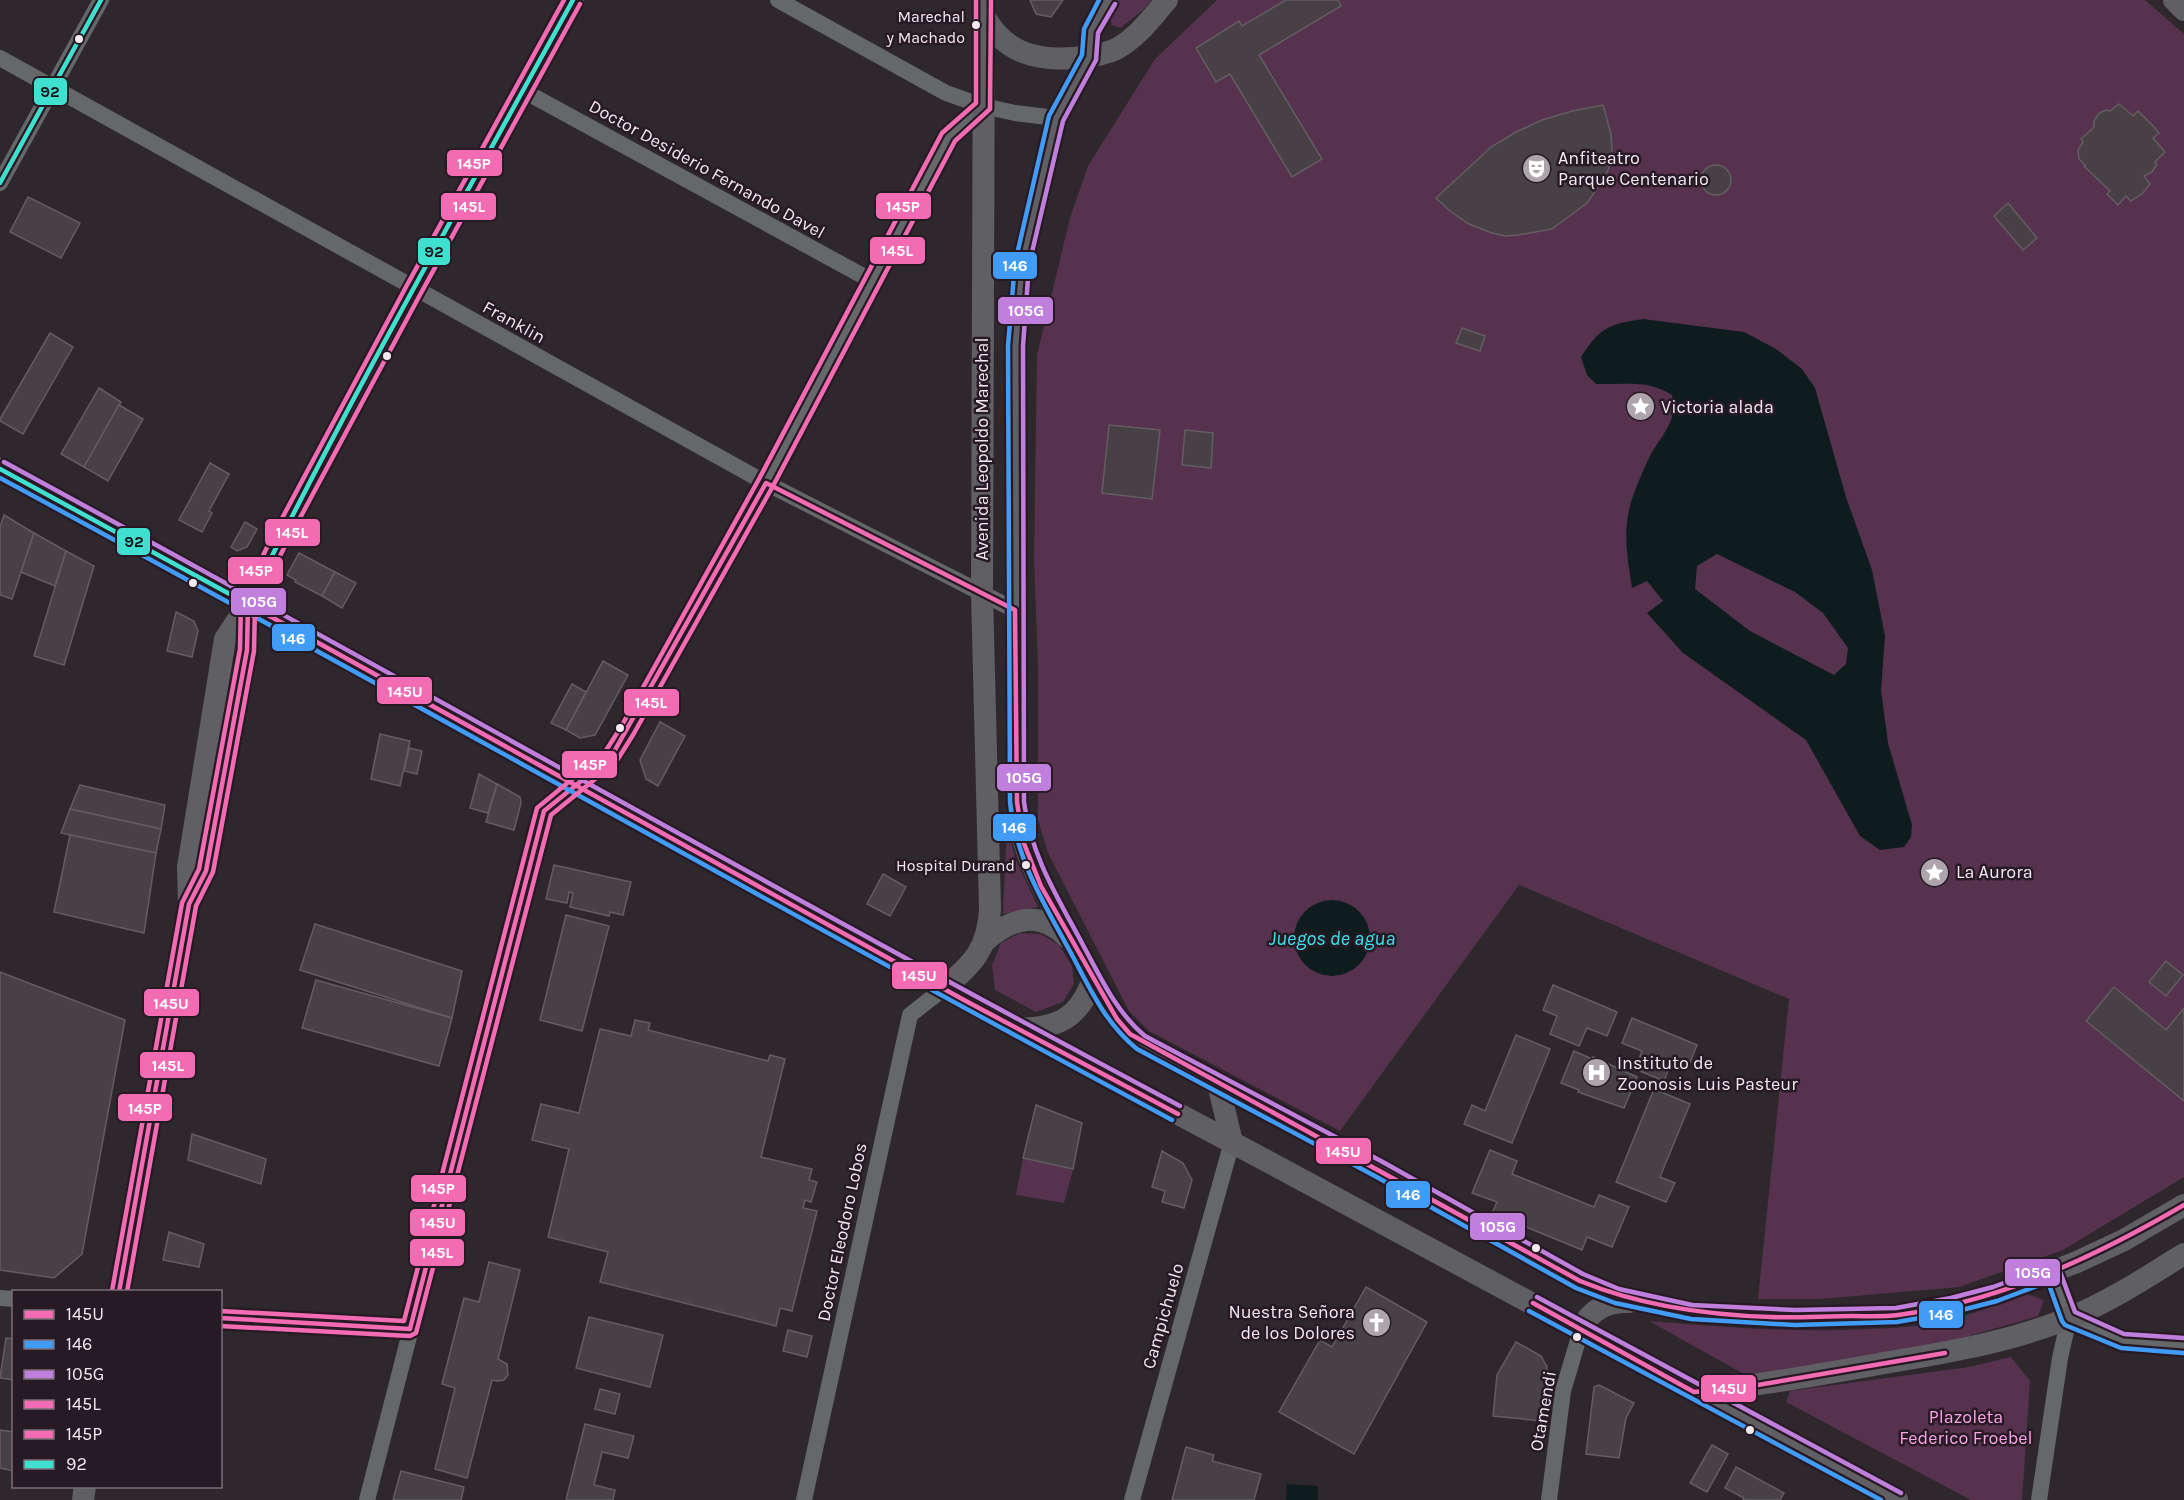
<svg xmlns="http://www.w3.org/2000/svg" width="2184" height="1500" font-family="Karla,sans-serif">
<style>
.green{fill:#56324e}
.water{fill:#0f1c1e;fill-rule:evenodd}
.building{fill:#474146;stroke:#635d62;stroke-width:1.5}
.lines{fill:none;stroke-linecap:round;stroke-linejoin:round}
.street{stroke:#656868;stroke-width:16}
.secondary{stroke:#605f63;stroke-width:22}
.bus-1-casing{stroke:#281a25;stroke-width:9}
.bus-2-casing{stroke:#281a25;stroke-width:9}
.bus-3-casing{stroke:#281a25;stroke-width:9}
.bus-4-casing{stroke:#281a25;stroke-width:9}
.bus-5-casing{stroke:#281a25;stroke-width:9}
.bus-6-casing{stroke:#281a25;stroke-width:9}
.bus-1{stroke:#f36bb3;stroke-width:4.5}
.bus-2{stroke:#409cf7;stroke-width:4.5}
.bus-3{stroke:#c07fdc;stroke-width:4.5}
.bus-4{stroke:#f36bb3;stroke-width:4.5}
.bus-5{stroke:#f36bb3;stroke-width:4.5}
.bus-6{stroke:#40e0d0;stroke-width:4.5}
.bus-dot{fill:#f3e9f0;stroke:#281a25;stroke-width:2}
.labels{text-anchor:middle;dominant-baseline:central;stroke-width:5;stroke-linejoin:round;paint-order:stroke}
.bus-label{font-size:16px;fill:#f3e9f0;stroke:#281a25;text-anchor:end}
.poi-label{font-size:18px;fill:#f3e9f0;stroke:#281a25;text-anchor:start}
.street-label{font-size:18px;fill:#f3e9f0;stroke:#281a25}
.park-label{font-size:18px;fill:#fba3e6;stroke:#281a25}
.water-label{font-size:20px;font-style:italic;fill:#38e3f0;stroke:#281a25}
.line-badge{stroke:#281a25;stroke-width:2}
.badge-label{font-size:16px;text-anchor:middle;font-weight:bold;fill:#fff}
.pale-badge-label{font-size:16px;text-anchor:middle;font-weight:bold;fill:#111}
</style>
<rect width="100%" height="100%" fill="#2e282d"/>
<!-- green -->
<g class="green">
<polygon points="1120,0 1152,0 1142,11 1120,28 1112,25 1110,17"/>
<polygon points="1217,0 2145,0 2184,34 2184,1177 2063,1250 1959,1287 1820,1299 1758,1299 1789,999 1519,885 1340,1131 1149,1031 1129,1011 1048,853 1038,820 1038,664 1034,561 1037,355 1070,218 1088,166 1155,59"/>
<polygon points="1007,826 1015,858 1038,907 1003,914"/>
<polygon points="1020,933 1041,934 1059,945 1072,966 1074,984 1063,1002 1036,1012 995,990 992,965 1001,943"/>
<polygon points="1023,1158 1073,1170 1064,1203 1016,1195"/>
<path d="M2027 1294 2044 1300 2038 1316 1952 1341 1768 1374 1742 1373 1649 1321C1723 1327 1794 1333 1868 1329 1891 1328 1917 1327 1940 1322 1970 1315 1999 1305 2027 1294Z"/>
<polygon points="2011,1357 2030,1381 2022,1500 1971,1500 1786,1402 1790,1391 1969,1367"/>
</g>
<!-- water -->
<g class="water">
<path d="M1643 319 1744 332 1776 349 1802 369 1815 388 1846 497 1872 570 1885 636 1881 690 1888 743 1912 825 1911 837 1904 847 1880 850 1860 836 1806 740 1683 653 1647 613 1663 601 1647 581 1632 588C1628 562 1623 536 1629 510 1633 493 1642 473 1649 458 1660 436 1679 422 1672 395 1647 379 1625 385 1596 384L1587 375 1581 357C1600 328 1608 324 1643 319ZM1717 554 1795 592 1823 613 1848 648 1846 664 1834 675 1750 631 1695 589 1697 566Z"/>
<circle cx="1332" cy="938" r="38"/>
<polygon points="1287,1484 1318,1486 1318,1500 1286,1500"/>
</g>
<!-- building -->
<g class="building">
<polygon points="1030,0 1063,0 1051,17 1036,14"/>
<polygon points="1286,0 1338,0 1341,6 1259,55 1322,159 1292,177 1230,74 1216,82 1196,48 1239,21 1242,26"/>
<polygon points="2119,104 2133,116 2138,111 2153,126 2159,133 2153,138 2165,152 2155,162 2157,164 2152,172 2144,176 2150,184 2142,194 2131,201 2126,196 2118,205 2107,194 2110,191 2084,166 2085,165 2079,159 2078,150 2083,142 2081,139 2094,127 2094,121 2099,113 2106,110 2110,111"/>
<polygon points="1603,105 1611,134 1612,150 1610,165 1604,179 1587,203 1552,229 1518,235 1505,236 1492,233 1469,224 1451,212 1436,198 1491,147 1516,132 1542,120 1572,111"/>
<circle cx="1716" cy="180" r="15"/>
<polygon points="28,197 80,223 61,258 10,232"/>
<polygon points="2008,203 2037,238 2023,250 1994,216"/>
<polygon points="1462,328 1485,336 1480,351 1456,343"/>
<polygon points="50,333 73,347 23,434 0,421 0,419"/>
<polygon points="99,388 121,402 84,467 61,454"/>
<polygon points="119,405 143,419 108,481 84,467"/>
<polygon points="1109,425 1160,430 1152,499 1102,493"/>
<polygon points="1185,430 1213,433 1211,468 1182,465"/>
<polygon points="210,463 229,474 209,511 212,513 202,532 179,520"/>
<polygon points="4,515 34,533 12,599 0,595 0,527"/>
<polygon points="245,522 257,529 247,547 237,551 231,547"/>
<polygon points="34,533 66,551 55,586 21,572"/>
<polygon points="66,551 94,566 64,665 34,656"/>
<polygon points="299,553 335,572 322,596 295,582 296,580 287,575"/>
<polygon points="335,572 356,583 342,608 322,596"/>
<polygon points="176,612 194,621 198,631 192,657 167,651"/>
<polygon points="603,661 628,675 595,735 580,738 566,730"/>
<polygon points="572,684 586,692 566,730 551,723"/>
<polygon points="660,722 685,736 658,786 646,779 640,760"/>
<polygon points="380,734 410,741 400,786 371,779"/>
<polygon points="409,748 422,751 417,774 404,771"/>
<polygon points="479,774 497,784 488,813 470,808"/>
<polygon points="497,784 520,797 521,803 514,830 486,822"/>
<polygon points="80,785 165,805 161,829 70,809"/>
<polygon points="70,809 161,829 156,853 61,833"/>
<polygon points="70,835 156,853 144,933 54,912"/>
<polygon points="554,865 631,882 623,915 610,912 609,916 570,907 573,893 569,892 567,903 546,899"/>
<polygon points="883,874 906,887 890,916 867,904"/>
<polygon points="566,915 609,926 582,1031 540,1020"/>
<polygon points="315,924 462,971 452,1018 300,970"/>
<polygon points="2166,961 2183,975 2166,996 2149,982"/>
<polygon points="0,972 125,1020 82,1254 54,1278 0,1270"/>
<polygon points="316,980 452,1018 439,1066 302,1028"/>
<polygon points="1553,985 1617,1012 1607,1036 1587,1028 1579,1046 1550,1034 1557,1016 1543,1010"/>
<polygon points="2114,987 2166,1030 2184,1008 2184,1101 2086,1021"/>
<polygon points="1632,1018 1697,1045 1687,1070 1671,1063 1664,1081 1635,1069 1642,1051 1622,1043"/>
<polygon points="635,1020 650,1023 648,1030 768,1061 770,1055 785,1059 761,1157 812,1169 809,1180 817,1182 811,1202 805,1200 803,1208 817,1211 792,1311 780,1308 776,1326 600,1282 608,1252 548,1237 569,1149 532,1140 541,1104 579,1113 600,1029 631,1036"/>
<polygon points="1516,1035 1550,1049 1512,1143 1464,1124 1472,1105 1485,1111"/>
<polygon points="1574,1051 1592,1059 1593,1057 1637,1077 1624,1108 1578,1092 1579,1090 1561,1083"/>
<polygon points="1654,1089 1690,1104 1660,1177 1675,1183 1666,1202 1616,1182"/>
<polygon points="1036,1105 1082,1123 1073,1169 1023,1158"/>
<polygon points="192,1134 266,1159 261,1184 188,1160"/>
<polygon points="1490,1150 1517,1161 1512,1174 1594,1207 1599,1195 1629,1207 1612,1247 1587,1237 1582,1250 1492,1213 1497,1202 1472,1193"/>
<polygon points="1162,1151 1183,1163 1192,1180 1184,1208 1162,1202 1165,1191 1152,1187"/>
<polygon points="169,1232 204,1244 199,1267 163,1260"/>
<polygon points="489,1262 520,1270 498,1359 507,1364 508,1375 504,1380 498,1381 492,1380 467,1478 435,1469 455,1388 442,1384 464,1298 479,1302"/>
<polygon points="1366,1287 1427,1322 1354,1454 1279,1412 1320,1340 1332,1347"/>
<polygon points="589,1317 663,1335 650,1387 576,1368"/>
<polygon points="788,1330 812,1336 807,1357 783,1351"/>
<polygon points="6,1338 14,1339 14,1380 0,1378"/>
<polygon points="1516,1342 1541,1356 1547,1367 1542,1421 1493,1416 1497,1375"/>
<polygon points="1599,1385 1634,1403 1626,1418 1619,1458 1586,1454 1594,1387"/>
<polygon points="600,1389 620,1394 615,1414 595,1409"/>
<polygon points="585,1424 634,1436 628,1458 602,1452 594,1485 615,1490 613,1500 566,1500"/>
<polygon points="0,1430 14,1432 14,1471 0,1468"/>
<polygon points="1712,1445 1728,1454 1707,1492 1690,1483"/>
<polygon points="1186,1447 1214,1455 1212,1461 1261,1474 1254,1500 1172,1500"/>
<polygon points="1736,1467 1784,1493 1780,1500 1743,1500 1744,1498 1725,1488"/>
<polygon points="401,1471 464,1487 461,1500 393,1500"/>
</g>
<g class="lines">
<!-- street -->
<g class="street">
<polyline points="778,0 946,93 983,106 1015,113 1056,118"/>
<polyline points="0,58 766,483 1015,610"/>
<polyline points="522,90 874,282"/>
<polyline points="0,183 101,0"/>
<polyline points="0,1298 14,1299"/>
<polyline points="220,1318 410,1329"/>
<polyline points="2069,1318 2122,1341 2184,1346"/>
<polyline points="367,1500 544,811 611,757 627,731 766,483 949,136 983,106"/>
<polyline points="804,1500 910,1015 943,989"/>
<polyline points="1132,1500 1232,1142"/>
<polyline points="1549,1500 1563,1391 1581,1330"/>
<polyline points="2039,1500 2060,1358 2069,1318 2052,1272"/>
</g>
<!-- secondary -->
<g class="secondary">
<path d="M1108 0 1091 31 1089 57 1056 118 1022 264 1015 346 1017 802C1020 858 1051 901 1077 949 1095 981 1110 1020 1141 1042L1377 1168 1580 1281 1617 1296 1691 1312 1795 1318 1897 1315 1953 1305 1995 1294 2077 1262 2124 1240 2184 1205"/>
<polyline points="2174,0 2184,10"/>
<path d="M984 15C1003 52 1035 61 1073 58 1088 57 1105 55 1118 48 1139 36 1152 17 1167 0"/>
<polyline points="0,469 213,584 964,1000 1265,1160 1897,1500"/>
<polyline points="189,903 206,871 247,650 248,605"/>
<path d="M985 941C1012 917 1041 910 1068 938"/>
<path d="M943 989C973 964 988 949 990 909L982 594 984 0"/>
<path d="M1017 1029C1058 1028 1079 1019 1093 979"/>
<polyline points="1218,1084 1232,1142"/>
<polyline points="119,1292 189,904 188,867 225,639 248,604 279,541 414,289 573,0"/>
<path d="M1581 1330C1590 1309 1608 1301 1630 1302"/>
<path d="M1694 1392C1756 1386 1817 1375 1879 1364 1943 1353 2008 1343 2069 1318 2107 1303 2149 1276 2184 1254"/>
<polyline points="83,1500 85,1486"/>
</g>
<defs>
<g id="bus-1">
<polyline points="119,1292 189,904 206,871 247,650 248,604 964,1000 1178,1114"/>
<polyline points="1533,1303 1694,1392 1746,1387 1945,1353"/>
<path d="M220 1318 410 1329 544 811 611 757 766 483 1015 610 1017 802 1023 841 1041 886 1117 1019 1130 1034 1580 1281C1641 1306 1705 1315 1771 1317 1798 1318 1825 1316 1852 1316 1868 1316 1883 1317 1898 1315 2001 1301 2095 1257 2184 1205"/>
</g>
<g id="bus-2">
<path d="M1099 0 1084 29 1082 55 1049 116 1015 263 1008 346 1010 802C1016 860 1045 905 1072 955 1090 989 1106 1024 1137 1049L1373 1175 1576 1288 1615 1303 1691 1319 1795 1325 1897 1322 1954 1312 1997 1301 2048 1282 2062 1321 2065 1325 2121 1348 2183 1353"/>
<path d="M0 478C392 689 779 910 1172 1120"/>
<polyline points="1529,1311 1881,1500"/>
</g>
<g id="bus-3">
<path d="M1115 4 1098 33 1096 60 1063 121 1029 265 1023 346 1024 802C1031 856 1058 898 1083 945 1101 978 1116 1012 1145 1036L1381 1161 1583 1274 1619 1289 1692 1305 1795 1310 1896 1308 1951 1298 1993 1287 2053 1265 2059 1269 2075 1312 2124 1334 2184 1338"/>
<path d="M4 462C397 675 785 896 1180 1106"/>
<polyline points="1537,1297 1901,1493"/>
</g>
<g id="bus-4">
<polyline points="127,1292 196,906 213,872 254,651 255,606 286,544 421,293 580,4"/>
<polyline points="220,1326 410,1336 416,1333 551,815 616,762 633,735 773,486 955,141 990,109 991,0"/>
</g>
<g id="bus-5">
<polyline points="112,1291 182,903 199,869 240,649 241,601 272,537 407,285 564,0"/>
<polyline points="220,1311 404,1321 537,808 605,752 621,727 759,479 942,133 976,103 976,0"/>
</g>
<g id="bus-6">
<polyline points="0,183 101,0"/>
<path d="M0 469 248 604C349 399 463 200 573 0"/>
</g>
</defs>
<!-- bus-1 casing -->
<use href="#bus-1" class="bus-1-casing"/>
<!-- bus-2 casing -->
<use href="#bus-2" class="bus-2-casing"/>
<!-- bus-3 casing -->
<use href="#bus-3" class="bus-3-casing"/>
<!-- bus-4 casing -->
<use href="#bus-4" class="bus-4-casing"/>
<!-- bus-5 casing -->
<use href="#bus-5" class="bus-5-casing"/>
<!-- bus-6 casing -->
<use href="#bus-6" class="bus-6-casing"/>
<!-- bus-1 -->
<use href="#bus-1" class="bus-1"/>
<!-- bus-2 -->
<use href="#bus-2" class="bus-2"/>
<!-- bus-3 -->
<use href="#bus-3" class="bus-3"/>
<!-- bus-4 -->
<use href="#bus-4" class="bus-4"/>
<!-- bus-5 -->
<use href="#bus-5" class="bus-5"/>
<!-- bus-6 -->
<use href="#bus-6" class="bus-6"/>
</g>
<!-- icons -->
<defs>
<symbol id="theatre-disc" viewBox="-11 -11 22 22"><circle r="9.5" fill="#aea5ac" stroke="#281a25"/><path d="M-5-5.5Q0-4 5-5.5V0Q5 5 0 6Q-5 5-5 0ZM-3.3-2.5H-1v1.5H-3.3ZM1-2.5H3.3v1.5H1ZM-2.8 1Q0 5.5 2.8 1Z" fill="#fff"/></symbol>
<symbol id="sight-disc" viewBox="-11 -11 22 22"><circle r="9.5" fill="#aea5ac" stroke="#281a25"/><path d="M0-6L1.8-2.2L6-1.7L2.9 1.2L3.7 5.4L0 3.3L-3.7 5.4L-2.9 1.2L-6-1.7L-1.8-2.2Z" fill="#fff"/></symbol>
<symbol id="hospital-disc" viewBox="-11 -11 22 22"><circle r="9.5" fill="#aea5ac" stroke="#281a25"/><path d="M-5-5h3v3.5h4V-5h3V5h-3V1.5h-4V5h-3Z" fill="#fff"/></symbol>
<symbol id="church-disc" viewBox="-11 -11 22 22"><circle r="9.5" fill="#aea5ac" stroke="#281a25"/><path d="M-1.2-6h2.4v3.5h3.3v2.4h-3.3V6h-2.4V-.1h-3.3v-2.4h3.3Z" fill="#fff"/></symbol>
</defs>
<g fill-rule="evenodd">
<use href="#theatre-disc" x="1520" y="152" width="33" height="33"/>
<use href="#sight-disc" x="1624" y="390" width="33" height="33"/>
<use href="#sight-disc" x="1918" y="856" width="33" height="33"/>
<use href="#hospital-disc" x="1580" y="1056" width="33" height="33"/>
<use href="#church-disc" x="1360" y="1306" width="33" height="33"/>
</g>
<!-- markers -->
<g class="bus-dot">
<circle cx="976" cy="25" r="5"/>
<circle cx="79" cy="39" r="5"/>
<circle cx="387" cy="356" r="5"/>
<circle cx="193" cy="583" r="5"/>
<circle cx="620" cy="728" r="5"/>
<circle cx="1026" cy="865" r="5"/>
<circle cx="1536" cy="1248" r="5"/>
<circle cx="1577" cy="1337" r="5"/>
<circle cx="1750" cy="1430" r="5"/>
</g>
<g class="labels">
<!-- bus labels -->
<g class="bus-label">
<text x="965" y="16">Marechal<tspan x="965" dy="21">y Machado</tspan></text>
<text x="1015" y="865">Hospital Durand</text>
</g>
<!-- poi labels -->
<g class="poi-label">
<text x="1558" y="158">Anfiteatro<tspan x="1558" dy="21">Parque Centenario</tspan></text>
<text x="1661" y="407">Victoria alada</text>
<text x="1956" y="872">La Aurora</text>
<text x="1617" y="1063">Instituto de<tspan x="1617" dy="21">Zoonosis Luis Pasteur</tspan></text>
<text x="1355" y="1312" text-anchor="end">Nuestra Señora<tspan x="1355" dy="21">de los Dolores</tspan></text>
</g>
<!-- street labels -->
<g class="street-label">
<text transform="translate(707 169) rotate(29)">Doctor Desiderio Fernando Davel</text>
<text transform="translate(514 322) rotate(29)">Franklin</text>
<text transform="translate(982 449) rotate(-90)">Avenida Leopoldo Marechal</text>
<text transform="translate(842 1232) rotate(-78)">Doctor Eleodoro Lobos</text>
<text transform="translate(1163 1316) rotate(-74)">Campichuelo</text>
<text transform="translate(1543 1411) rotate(-80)">Otamendi</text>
</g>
<!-- park labels -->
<g class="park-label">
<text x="1966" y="1417">Plazoleta<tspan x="1966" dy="21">Federico Froebel</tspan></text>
</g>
<!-- water labels -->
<g class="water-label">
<text x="1332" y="938">Juegos de agua</text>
</g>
</g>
<g class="line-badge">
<rect x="33" y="77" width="35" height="29" rx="6" fill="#40e0d0"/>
<rect x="446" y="149" width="57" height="28" rx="6" fill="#f36bb3"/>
<rect x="875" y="192" width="57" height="28" rx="6" fill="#f36bb3"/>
<rect x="440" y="192" width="57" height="29" rx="6" fill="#f36bb3"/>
<rect x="869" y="236" width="57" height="29" rx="6" fill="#f36bb3"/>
<rect x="417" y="237" width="34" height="29" rx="6" fill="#40e0d0"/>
<rect x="992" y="251" width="46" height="29" rx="6" fill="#409cf7"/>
<rect x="997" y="296" width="57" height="29" rx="6" fill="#c07fdc"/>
<rect x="264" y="518" width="57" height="29" rx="6" fill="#f36bb3"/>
<rect x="116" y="527" width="35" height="29" rx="6" fill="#40e0d0"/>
<rect x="227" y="556" width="57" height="29" rx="6" fill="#f36bb3"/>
<rect x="230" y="587" width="57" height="29" rx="6" fill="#c07fdc"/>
<rect x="271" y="623" width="45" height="29" rx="6" fill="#409cf7"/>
<rect x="376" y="676" width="57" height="29" rx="6" fill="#f36bb3"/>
<rect x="623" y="688" width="57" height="29" rx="6" fill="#f36bb3"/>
<rect x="561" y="750" width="57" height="29" rx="6" fill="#f36bb3"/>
<rect x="996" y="763" width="56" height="29" rx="6" fill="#c07fdc"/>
<rect x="992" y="813" width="45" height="29" rx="6" fill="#409cf7"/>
<rect x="891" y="961" width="57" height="29" rx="6" fill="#f36bb3"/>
<rect x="143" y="988" width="57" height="29" rx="6" fill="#f36bb3"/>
<rect x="139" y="1051" width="57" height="28" rx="6" fill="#f36bb3"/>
<rect x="117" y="1093" width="56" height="29" rx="6" fill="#f36bb3"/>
<rect x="1315" y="1137" width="57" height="28" rx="6" fill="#f36bb3"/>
<rect x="410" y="1174" width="57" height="29" rx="6" fill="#f36bb3"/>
<rect x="1385" y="1180" width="46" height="29" rx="6" fill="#409cf7"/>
<rect x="409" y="1208" width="57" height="29" rx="6" fill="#f36bb3"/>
<rect x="1469" y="1212" width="57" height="29" rx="6" fill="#c07fdc"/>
<rect x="409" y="1238" width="56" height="29" rx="6" fill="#f36bb3"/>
<rect x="2004" y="1258" width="57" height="29" rx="6" fill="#c07fdc"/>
<rect x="1918" y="1300" width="46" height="29" rx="6" fill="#409cf7"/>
<rect x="1700" y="1374" width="57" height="29" rx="6" fill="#f36bb3"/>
</g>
<g class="badge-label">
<text x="474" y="169">145P</text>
<text x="903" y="212">145P</text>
<text x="469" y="212">145L</text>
<text x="897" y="256">145L</text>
<text x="1015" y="271">146</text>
<text x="1026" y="316">105G</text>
<text x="292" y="538">145L</text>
<text x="256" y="576">145P</text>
<text x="259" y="607">105G</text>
<text x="293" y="644">146</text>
<text x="405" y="697">145U</text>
<text x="651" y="708">145L</text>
<text x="590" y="770">145P</text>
<text x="1024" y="783">105G</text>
<text x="1014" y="833">146</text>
<text x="919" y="981">145U</text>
<text x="171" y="1009">145U</text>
<text x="168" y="1071">145L</text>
<text x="145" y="1114">145P</text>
<text x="1343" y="1157">145U</text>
<text x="438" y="1194">145P</text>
<text x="1408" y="1200">146</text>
<text x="438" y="1228">145U</text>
<text x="1498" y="1232">105G</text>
<text x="437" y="1258">145L</text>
<text x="2033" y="1278">105G</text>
<text x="1941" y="1320">146</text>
<text x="1729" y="1394">145U</text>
</g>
<g class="pale-badge-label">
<text x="50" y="97">92</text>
<text x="434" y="257">92</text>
<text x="134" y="547">92</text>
</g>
<!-- legend -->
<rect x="12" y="1290" width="210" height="198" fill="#281a25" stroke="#796d76" stroke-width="1.5"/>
<rect x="24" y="1310" width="30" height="9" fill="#f36bb3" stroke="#796d76" stroke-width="1.5"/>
<text x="66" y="1320" font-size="18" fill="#f3e9f0">145U</text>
<rect x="24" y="1340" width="30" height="9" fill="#409cf7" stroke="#796d76" stroke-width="1.5"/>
<text x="66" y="1350" font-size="18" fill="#f3e9f0">146</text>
<rect x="24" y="1370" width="30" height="9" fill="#c07fdc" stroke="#796d76" stroke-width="1.5"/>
<text x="66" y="1380" font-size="18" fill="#f3e9f0">105G</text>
<rect x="24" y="1400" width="30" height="9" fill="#f36bb3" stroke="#796d76" stroke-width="1.5"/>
<text x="66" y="1410" font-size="18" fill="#f3e9f0">145L</text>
<rect x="24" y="1430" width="30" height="9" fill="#f36bb3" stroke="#796d76" stroke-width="1.5"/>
<text x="66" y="1440" font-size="18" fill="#f3e9f0">145P</text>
<rect x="24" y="1460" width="30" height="9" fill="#40e0d0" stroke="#796d76" stroke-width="1.5"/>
<text x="66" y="1470" font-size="18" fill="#f3e9f0">92</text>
</svg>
